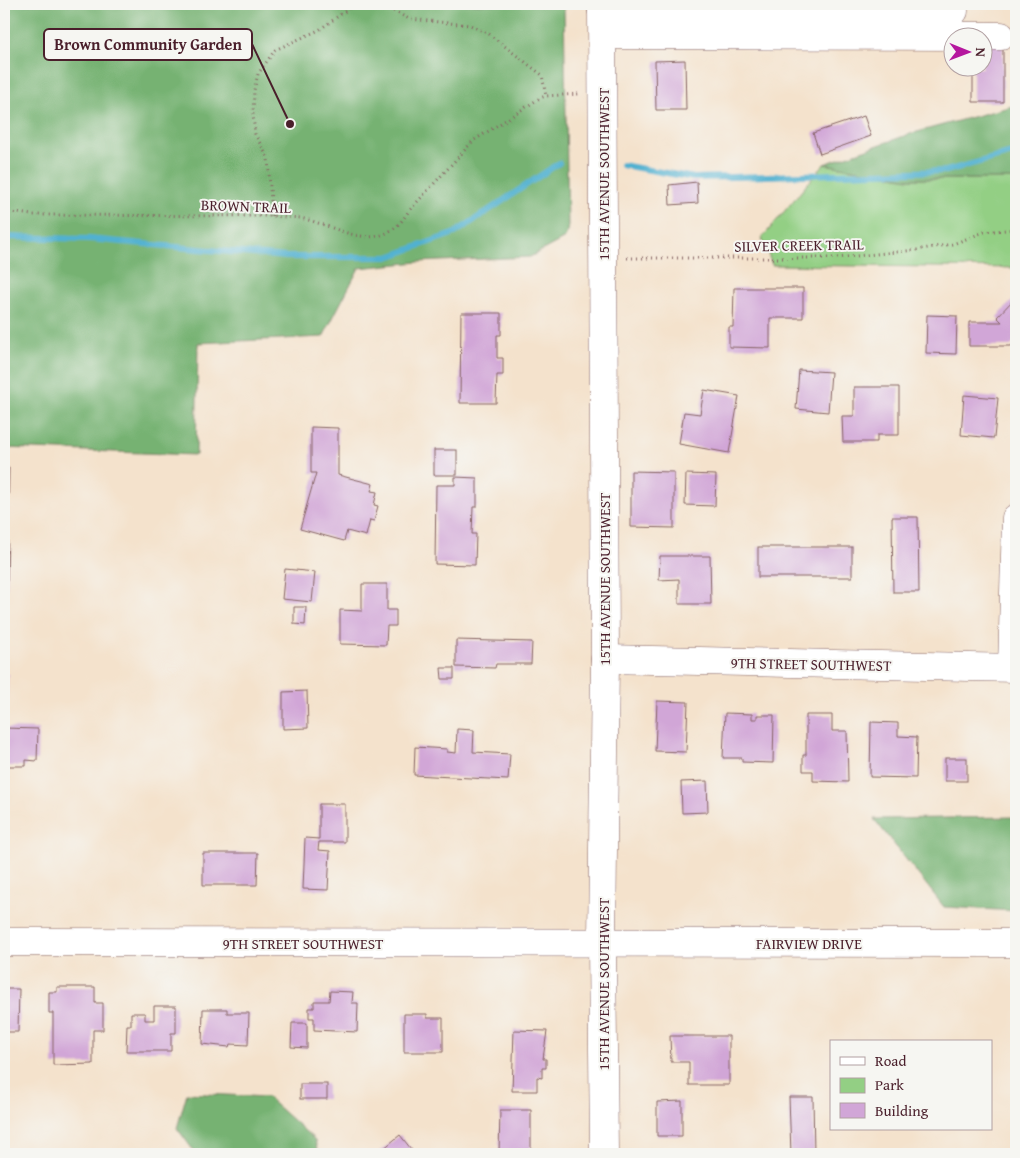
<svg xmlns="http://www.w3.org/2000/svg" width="1020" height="1158" font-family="'Gentium Book Plus',serif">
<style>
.green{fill:#93cf84;stroke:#6e7758}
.forest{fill:#76b272;stroke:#60684e}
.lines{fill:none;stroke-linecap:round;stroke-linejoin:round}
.stream{stroke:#51b1d0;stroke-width:6}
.building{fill:#d1a6d7}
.minor-casing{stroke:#866363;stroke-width:29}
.major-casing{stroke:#866363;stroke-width:29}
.path{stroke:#866363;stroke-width:3;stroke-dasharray:1 4;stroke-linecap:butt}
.minor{stroke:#fff;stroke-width:28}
.major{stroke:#fff;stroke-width:28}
.labels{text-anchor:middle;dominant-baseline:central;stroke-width:4;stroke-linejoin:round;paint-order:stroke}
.street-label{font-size:15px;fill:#4a1f2b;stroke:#f6f6f2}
.leader{fill:none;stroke:#4a1f2b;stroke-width:2}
.callout-dot{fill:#4a1f2b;stroke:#f6f6f2;stroke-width:2}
.callout{fill:#f6f6f2;stroke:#4a1f2b;stroke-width:2}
.callout-label{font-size:16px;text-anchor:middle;font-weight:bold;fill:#4a1f2b}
</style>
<rect width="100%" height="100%" fill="#f6f6f2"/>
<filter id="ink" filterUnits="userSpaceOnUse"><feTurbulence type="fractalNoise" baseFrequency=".02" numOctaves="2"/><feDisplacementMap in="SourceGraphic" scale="10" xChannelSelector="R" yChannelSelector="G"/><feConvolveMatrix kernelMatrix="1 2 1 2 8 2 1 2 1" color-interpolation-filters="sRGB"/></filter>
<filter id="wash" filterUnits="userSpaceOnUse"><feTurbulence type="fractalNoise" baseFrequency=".0096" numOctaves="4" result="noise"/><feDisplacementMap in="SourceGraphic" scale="20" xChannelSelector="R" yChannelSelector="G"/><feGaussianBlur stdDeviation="1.12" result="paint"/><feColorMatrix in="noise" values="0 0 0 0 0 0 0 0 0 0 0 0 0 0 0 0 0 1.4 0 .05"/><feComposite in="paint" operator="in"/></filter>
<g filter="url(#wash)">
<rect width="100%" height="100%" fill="#f4e2cc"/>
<!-- green -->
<polygon class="green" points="824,164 909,179 1016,179 1016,268 772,265 762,238"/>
<!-- forest -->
<g class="forest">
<polygon points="4,4 564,4 568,227 565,238 530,257 418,262 359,268 323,337 198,343 196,455 4,448"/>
<polygon points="1016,105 1016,179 909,179 824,164 910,134"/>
<polygon points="1016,817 1016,911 944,907 874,819"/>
<polygon points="187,1093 267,1097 315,1140 318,1154 196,1154 177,1128"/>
</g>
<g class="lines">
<!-- stream -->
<g class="stream">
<polyline points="622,165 694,178 946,171 1016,152"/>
<polyline points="4,237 89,239 286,257 388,257 455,233 559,163"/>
</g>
</g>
<g id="blocks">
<!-- building -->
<g class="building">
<polygon points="982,42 1003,42 1003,102 973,102 973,71 961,71 961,68 982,68"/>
<polygon points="685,60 686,110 656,110 655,61"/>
<polygon points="864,116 871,136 820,154 813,133"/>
<polygon points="697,182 698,203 670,205 669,185"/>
<polygon points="734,288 803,288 803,318 770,318 770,348 729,347 729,327 733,327"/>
<polygon points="1014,299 1016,302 1016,340 1011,346 969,346 969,322 1002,322 997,317"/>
<polygon points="461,313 501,313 501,335 497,335 497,358 503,358 503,375 497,375 496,403 460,403"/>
<polygon points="927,315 957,316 956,354 926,353"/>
<polygon points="799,370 831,372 828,412 796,409"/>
<polygon points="854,387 899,387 899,435 877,435 877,442 843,442 842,416 854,416"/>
<polygon points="704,390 739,396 729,453 679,444 684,412 700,414"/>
<polygon points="964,395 998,398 994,438 961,435"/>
<polygon points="311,427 338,428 338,475 373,484 371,491 377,492 374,505 378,506 374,521 370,520 366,536 347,531 344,541 300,529 316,473 311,473"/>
<rect x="434" y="450" width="23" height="25"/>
<polygon points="4,467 9,468 7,589 4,589"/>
<polygon points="631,471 674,472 674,528 631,527"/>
<polygon points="686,474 716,475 715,506 685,505"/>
<polygon points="455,477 477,478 477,507 473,507 472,534 476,534 475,565 435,564 436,485 455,485"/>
<polygon points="892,517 918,517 919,592 893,592"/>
<rect x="758" y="547" width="94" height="30"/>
<polygon points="660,556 710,556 711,604 679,604 679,579 659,580"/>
<polygon points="285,569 315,572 312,602 282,599"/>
<polygon points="362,584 387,584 387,610 396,610 396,626 387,626 386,645 340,644 340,610 362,611"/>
<polygon points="294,607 306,607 305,625 294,624"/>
<polygon points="456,640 532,642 531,664 496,664 495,668 456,667"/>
<polygon points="441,668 454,668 454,679 442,679"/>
<polygon points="4,674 8,674 7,707 4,707"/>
<polygon points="307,691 308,728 283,729 283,692"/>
<polygon points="657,701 688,702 686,752 655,751"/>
<polygon points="725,713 752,714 752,719 757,719 757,715 774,715 773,763 742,762 742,758 723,758"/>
<polygon points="806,715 832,715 832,731 847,731 848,782 813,781 813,771 803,771 803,755 806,755"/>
<polygon points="871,722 898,723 898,736 917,737 916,778 870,777"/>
<polygon points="4,728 38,729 37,761 26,760 26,766 4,766"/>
<polygon points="457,729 474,730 473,752 510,754 508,780 414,775 415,747 447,749 447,752 456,753"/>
<rect x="945" y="758" width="22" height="23"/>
<polygon points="707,781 708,812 682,813 681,782"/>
<polygon points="319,804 345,804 345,842 319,842 318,850 330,851 328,890 303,889 305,838 319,839"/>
<polygon points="203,853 258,853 257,885 203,885"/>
<polygon points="57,987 95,987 95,1003 103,1003 103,1030 93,1030 93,1064 53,1065 53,1013 49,1013 49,992 57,992"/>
<polygon points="4,989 19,989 18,1032 4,1032"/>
<polygon points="330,991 353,992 352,1003 358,1003 357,1032 314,1030 314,1018 309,1018 309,1008 314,1008 314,1001 329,1001"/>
<polygon points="154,1006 176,1006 176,1033 171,1033 171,1051 126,1051 127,1025 131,1025 131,1013 145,1013 145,1020 154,1020"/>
<polygon points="203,1009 227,1009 227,1013 249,1013 248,1045 230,1044 229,1047 202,1044"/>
<polygon points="404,1014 427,1014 427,1018 443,1018 443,1052 404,1052"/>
<polygon points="292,1023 307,1023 307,1048 291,1047"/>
<polygon points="514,1030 547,1031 543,1059 546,1059 546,1068 542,1068 542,1078 537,1077 537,1091 512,1091"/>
<polygon points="670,1036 729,1036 729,1085 689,1085 689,1062 671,1062"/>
<rect x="300" y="1084" width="27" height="15"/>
<polygon points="789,1097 813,1097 814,1154 791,1154"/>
<polygon points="682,1101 682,1136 657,1136 657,1102"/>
<polygon points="500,1110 531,1110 531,1154 499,1154"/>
<polygon points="400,1135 415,1154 377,1154"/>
</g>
</g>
</g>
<g filter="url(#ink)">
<use href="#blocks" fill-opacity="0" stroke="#866363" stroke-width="1"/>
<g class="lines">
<defs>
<g id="minor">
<polyline points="602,4 605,659 602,944 604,1154"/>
<polyline points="602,11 954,11"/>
<polyline points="603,35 1001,36"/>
<polyline points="605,659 1016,668"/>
<polyline points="1012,668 1016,518"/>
</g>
<polyline id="major" points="4,942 1016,943"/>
</defs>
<!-- minor casing -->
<use href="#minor" class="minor-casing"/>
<!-- major casing -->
<use href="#major" class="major-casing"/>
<!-- path -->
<g class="path">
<polyline points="380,4 409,19 470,25 489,34 542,75 546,96"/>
<path d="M4 211 32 215 272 216C281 217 291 217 300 218 340 226 379 259 408 212L473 141 540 98 546 96 579 94"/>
<polyline points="272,216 268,158 255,134 253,115 254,90 258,74 275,50 319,30 355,4"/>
<polyline points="627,258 836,258 916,250 953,244 984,232 1016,229"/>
</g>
<!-- minor -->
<use href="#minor" class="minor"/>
<!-- major -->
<use href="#major" class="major"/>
</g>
</g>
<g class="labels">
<!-- street labels -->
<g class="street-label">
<text transform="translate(603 174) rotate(-90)">15TH AVENUE SOUTHWEST</text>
<text transform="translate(246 206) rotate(2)">BROWN TRAIL</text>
<text transform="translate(799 245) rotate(-1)">SILVER CREEK TRAIL</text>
<text transform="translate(604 579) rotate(-90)">15TH AVENUE SOUTHWEST</text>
<text transform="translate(811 664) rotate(1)">9TH STREET SOUTHWEST</text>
<text x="303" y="943">9TH STREET SOUTHWEST</text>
<text x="809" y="943">FAIRVIEW DRIVE</text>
<text transform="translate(603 984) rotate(-90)">15TH AVENUE SOUTHWEST</text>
</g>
</g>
<!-- callouts -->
<path class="leader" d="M290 124L252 44"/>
<circle class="callout-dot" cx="290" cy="124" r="5"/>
<rect class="callout" x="44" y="29" width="208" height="31" rx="5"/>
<g class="callout-label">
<text x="148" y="50">Brown Community Garden</text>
</g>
<!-- margin -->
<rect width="1020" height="1158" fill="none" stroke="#f6f6f2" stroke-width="20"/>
<!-- legend -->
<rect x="830" y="1040" width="162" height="90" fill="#f6f6f2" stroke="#b1a0a2"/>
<rect x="840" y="1057" width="25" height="8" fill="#ffffff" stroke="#b1a0a2"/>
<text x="875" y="1066" font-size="15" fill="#4a1f2b">Road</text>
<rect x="840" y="1078" width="25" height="15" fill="#93cf84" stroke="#b1a0a2"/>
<text x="875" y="1090" font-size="15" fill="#4a1f2b">Park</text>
<rect x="840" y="1103" width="25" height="15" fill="#d1a6d7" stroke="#b1a0a2"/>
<text x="875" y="1116" font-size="15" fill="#4a1f2b">Building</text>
<!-- north arrow -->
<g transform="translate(968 52) rotate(91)"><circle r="24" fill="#f6f6f2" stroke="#b1a0a2"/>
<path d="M0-4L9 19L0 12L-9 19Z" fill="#b5179e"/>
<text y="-8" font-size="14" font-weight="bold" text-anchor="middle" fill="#4a1f2b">N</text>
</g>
</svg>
